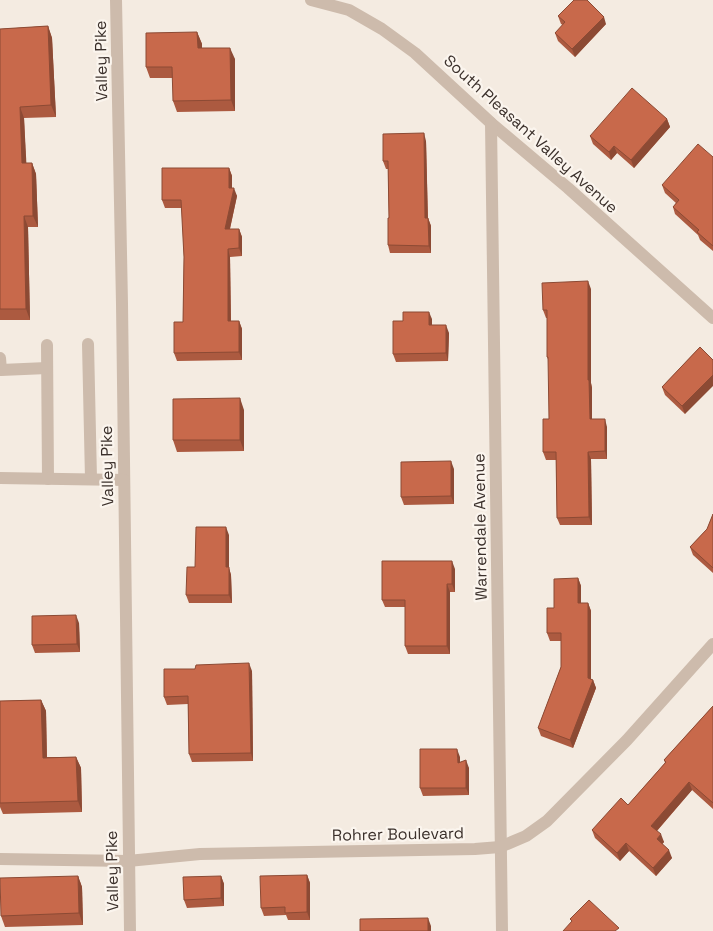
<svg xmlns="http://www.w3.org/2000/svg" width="713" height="931" font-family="'Space Grotesk',sans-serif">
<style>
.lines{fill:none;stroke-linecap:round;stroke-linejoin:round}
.minor{stroke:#cdbbac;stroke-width:12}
.wall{fill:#ac5a40}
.shaded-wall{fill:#8c4a34}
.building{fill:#c8694b;stroke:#8c4a34}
.labels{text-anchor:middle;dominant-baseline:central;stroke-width:4.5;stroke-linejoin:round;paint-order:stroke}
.street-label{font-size:16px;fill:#3b302b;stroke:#fbf5ee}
</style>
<rect width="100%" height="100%" fill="#f4ebe1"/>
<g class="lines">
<!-- minor -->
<g class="minor">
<polyline points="116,0 122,304 130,931"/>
<polyline points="311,0 349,10 382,29 415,53 491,123 568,188 713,318"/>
<polyline points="491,123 502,931"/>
<polyline points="88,344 91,479"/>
<polyline points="47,345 48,479"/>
<polyline points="0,358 1,370 47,368"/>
<polyline points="0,478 124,480"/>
<polyline points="0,859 128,861 200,854 475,849 500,847 526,836 547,821 627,740 713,644"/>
</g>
</g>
<!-- wall -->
<g class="wall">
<polygon points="558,16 606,24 575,57 558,41 555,33 563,25 561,24"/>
<polygon points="48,26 52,38 56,117 24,118 26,163 32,163 36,174 38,227 28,227 30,320 0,320 0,29"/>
<polygon points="197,32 202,44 202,48 235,59 235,111 177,112 173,101 173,78 150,78 146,67"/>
<polygon points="667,119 670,127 634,168 617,153 611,160 593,144 590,136"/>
<polygon points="426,141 428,218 431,226 431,253 390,253 388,245 389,218 388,169 386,169 383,161"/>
<polygon points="713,157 713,251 700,240 698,235 675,214 673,207 676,203 665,193 662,185"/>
<polygon points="229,168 232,176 232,188 237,196 230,229 239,229 242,237 242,256 230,257 231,321 239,321 242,329 242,360 177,361 174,353 183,322 184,257 182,208 165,208 162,200"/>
<polygon points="591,289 591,383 592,388 592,419 607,427 607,459 591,459 592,525 560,525 557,518 556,460 546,460 543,452 549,419 549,362 547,357 547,318 546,318 543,310"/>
<polygon points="432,319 432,325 449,333 448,361 396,362 393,354 403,321"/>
<polygon points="700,347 685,414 665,395 662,387"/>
<polygon points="244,410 244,451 177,452 173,440"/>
<polygon points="454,469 454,504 404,505 401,497"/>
<polygon points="713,514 713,573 693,555 690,547 707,529"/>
<polygon points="229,535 229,568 231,575 232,603 189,603 186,595 195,567"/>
<polygon points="455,569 455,592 450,592 450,654 408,654 405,646 405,607 385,607 382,600"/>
<polygon points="578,578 581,586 581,603 588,603 591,611 591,679 593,680 596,688 573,748 541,736 538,728 561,667 561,641 550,641 547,633 554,608"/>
<polygon points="79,623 80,652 35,653 32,645"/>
<polygon points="252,671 253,761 192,762 189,754 188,704 167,705 164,697"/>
<polygon points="41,700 46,711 47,757 76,757 81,768 82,812 3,814 0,807 0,701"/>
<polygon points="713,706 713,809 692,790 657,831 664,842 662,844 672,858 656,876 629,851 620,861 595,838 592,830 628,805 665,763 664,760"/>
<polygon points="460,757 460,762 469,768 469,795 423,796 420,788"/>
<polygon points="307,875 310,883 310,920 288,920 286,915 264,916 261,908"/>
<polygon points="78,876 82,887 83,925 5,927 1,916"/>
<polygon points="221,876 224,884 224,906 187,908 184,900"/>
</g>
<!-- shaded-wall -->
<g class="shaded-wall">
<polygon points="604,17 606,24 575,57 572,49"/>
<polygon points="48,26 52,38 56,117 51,105"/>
<polygon points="197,32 202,44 202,60 198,48"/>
<polygon points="230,48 235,59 235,111 231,100"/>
<polygon points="20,107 24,118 27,175 22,163"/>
<polygon points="667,119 670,127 634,168 631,160"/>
<polygon points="424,133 426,141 428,226 425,218"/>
<polygon points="614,146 617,153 611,160 609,152"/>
<polygon points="32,163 36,174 38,227 33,216"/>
<polygon points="229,168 232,176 232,196 229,188"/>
<polygon points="234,188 237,196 228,237 225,229"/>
<polygon points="24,216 28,227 30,320 26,309"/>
<polygon points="428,218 431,226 431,253 429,246"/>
<polygon points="239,229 242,237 242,256 239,248"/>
<polygon points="228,249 230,257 231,329 228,321"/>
<polygon points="588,281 591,289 591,383 592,388 592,427 590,419 588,380"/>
<polygon points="429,312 432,319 432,333 429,325"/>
<polygon points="239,321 242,329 242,360 239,352"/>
<polygon points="446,325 449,333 448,361 446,353"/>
<polygon points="713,375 713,386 685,414 682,406"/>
<polygon points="240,398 244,410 244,451 240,440"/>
<polygon points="605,419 607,427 607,459 605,451"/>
<polygon points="588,452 591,459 592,525 589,517"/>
<polygon points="451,461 454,469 454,504 451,496"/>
<polygon points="226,527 229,535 229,568 231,575 232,603 229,595 226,567"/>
<polygon points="452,561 455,569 455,592 452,584"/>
<polygon points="578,578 581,586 581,611 578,603"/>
<polygon points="447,584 450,592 450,654 447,646"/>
<polygon points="588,603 591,611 591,685 593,680 596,688 573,748 570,740 588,678"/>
<polygon points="76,615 79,623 80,652 77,644"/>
<polygon points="249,663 252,671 253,761 251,753"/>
<polygon points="41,700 46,711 47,769 43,758"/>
<polygon points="457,749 460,757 460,771 458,763"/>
<polygon points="76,757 81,768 82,812 78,801"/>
<polygon points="466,760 469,768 469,795 466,788"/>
<polygon points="689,782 692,790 654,834 651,826"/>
<polygon points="661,834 664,842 660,847 657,839"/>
<polygon points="626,843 629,851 620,861 617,853"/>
<polygon points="669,850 672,858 656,876 653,868"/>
<polygon points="307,875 310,883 310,920 307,912"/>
<polygon points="78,876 82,887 83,925 79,913"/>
<polygon points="221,876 224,884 224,906 221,898"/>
<polygon points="428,918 431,926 431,931 428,931"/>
</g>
<!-- building -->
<g class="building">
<polygon points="574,0 587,0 604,17 572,49 555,33 565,22 558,16"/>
<polygon points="48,26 51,105 20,107 22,163 32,163 33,216 24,216 26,309 0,309 0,29"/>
<polygon points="197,32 198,48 230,48 231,100 173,101 172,67 146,67 146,33"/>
<polygon points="632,88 667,119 631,160 614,146 609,152 590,136"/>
<polygon points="424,133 425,218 428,218 429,246 388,245 388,218 389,218 388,161 383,161 383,134"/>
<polygon points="698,144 713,157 713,246 697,232 699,230 673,207 679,200 662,185"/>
<polygon points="162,168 229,168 229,188 234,188 225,229 239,229 239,248 228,249 228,321 239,321 239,352 174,353 174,322 183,322 184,257 181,200 162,200"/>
<polygon points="588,281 588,380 589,380 590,419 605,419 605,451 588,452 589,517 557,518 556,452 543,452 543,419 549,419 548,357 547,357 547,310 543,310 542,283"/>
<polygon points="403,312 429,312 429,325 446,325 446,353 393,354 393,321 403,321"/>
<polygon points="700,347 713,360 713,375 682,406 662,387"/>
<polygon points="240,398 240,440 173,440 173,399"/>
<polygon points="451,461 451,496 401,497 401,462"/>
<polygon points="713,514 713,568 690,547 707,529"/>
<polygon points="196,527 226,527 226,567 229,567 229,595 186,595 187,567 195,567"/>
<polygon points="382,561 452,561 452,584 447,584 447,646 405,646 405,600 382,600"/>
<polygon points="578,578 578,603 588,603 588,678 593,680 570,740 538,728 561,667 561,633 547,633 547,608 554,608 554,579"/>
<polygon points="76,615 77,644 32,645 32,616"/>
<polygon points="249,663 251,753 189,754 188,696 164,697 164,669 195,669 196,665"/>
<polygon points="41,700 43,758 76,757 78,801 0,803 0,701"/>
<polygon points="713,706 713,803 689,782 651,826 661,834 657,839 669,850 653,868 626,843 617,853 592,830 621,798 628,805 666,762 664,760"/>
<polygon points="420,749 457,749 458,763 466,760 466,788 420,788"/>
<polygon points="307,875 307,912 285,913 285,907 261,908 260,876"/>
<polygon points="78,876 79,913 1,916 0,878"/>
<polygon points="221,876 221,898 184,900 183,877"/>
<polygon points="589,900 619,928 615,931 563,931 572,921 570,919"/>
<polygon points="428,918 428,931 360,931 360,919"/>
</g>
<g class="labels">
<!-- street labels -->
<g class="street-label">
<text transform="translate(101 61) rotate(-91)">Valley Pike</text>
<text transform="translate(531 134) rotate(42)">South Pleasant Valley Avenue</text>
<text transform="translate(107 466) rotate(-91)">Valley Pike</text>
<text transform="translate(480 527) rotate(-91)">Warrendale Avenue</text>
<text transform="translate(398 834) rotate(-1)">Rohrer Boulevard</text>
<text transform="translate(112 871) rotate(-91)">Valley Pike</text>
</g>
</g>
</svg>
